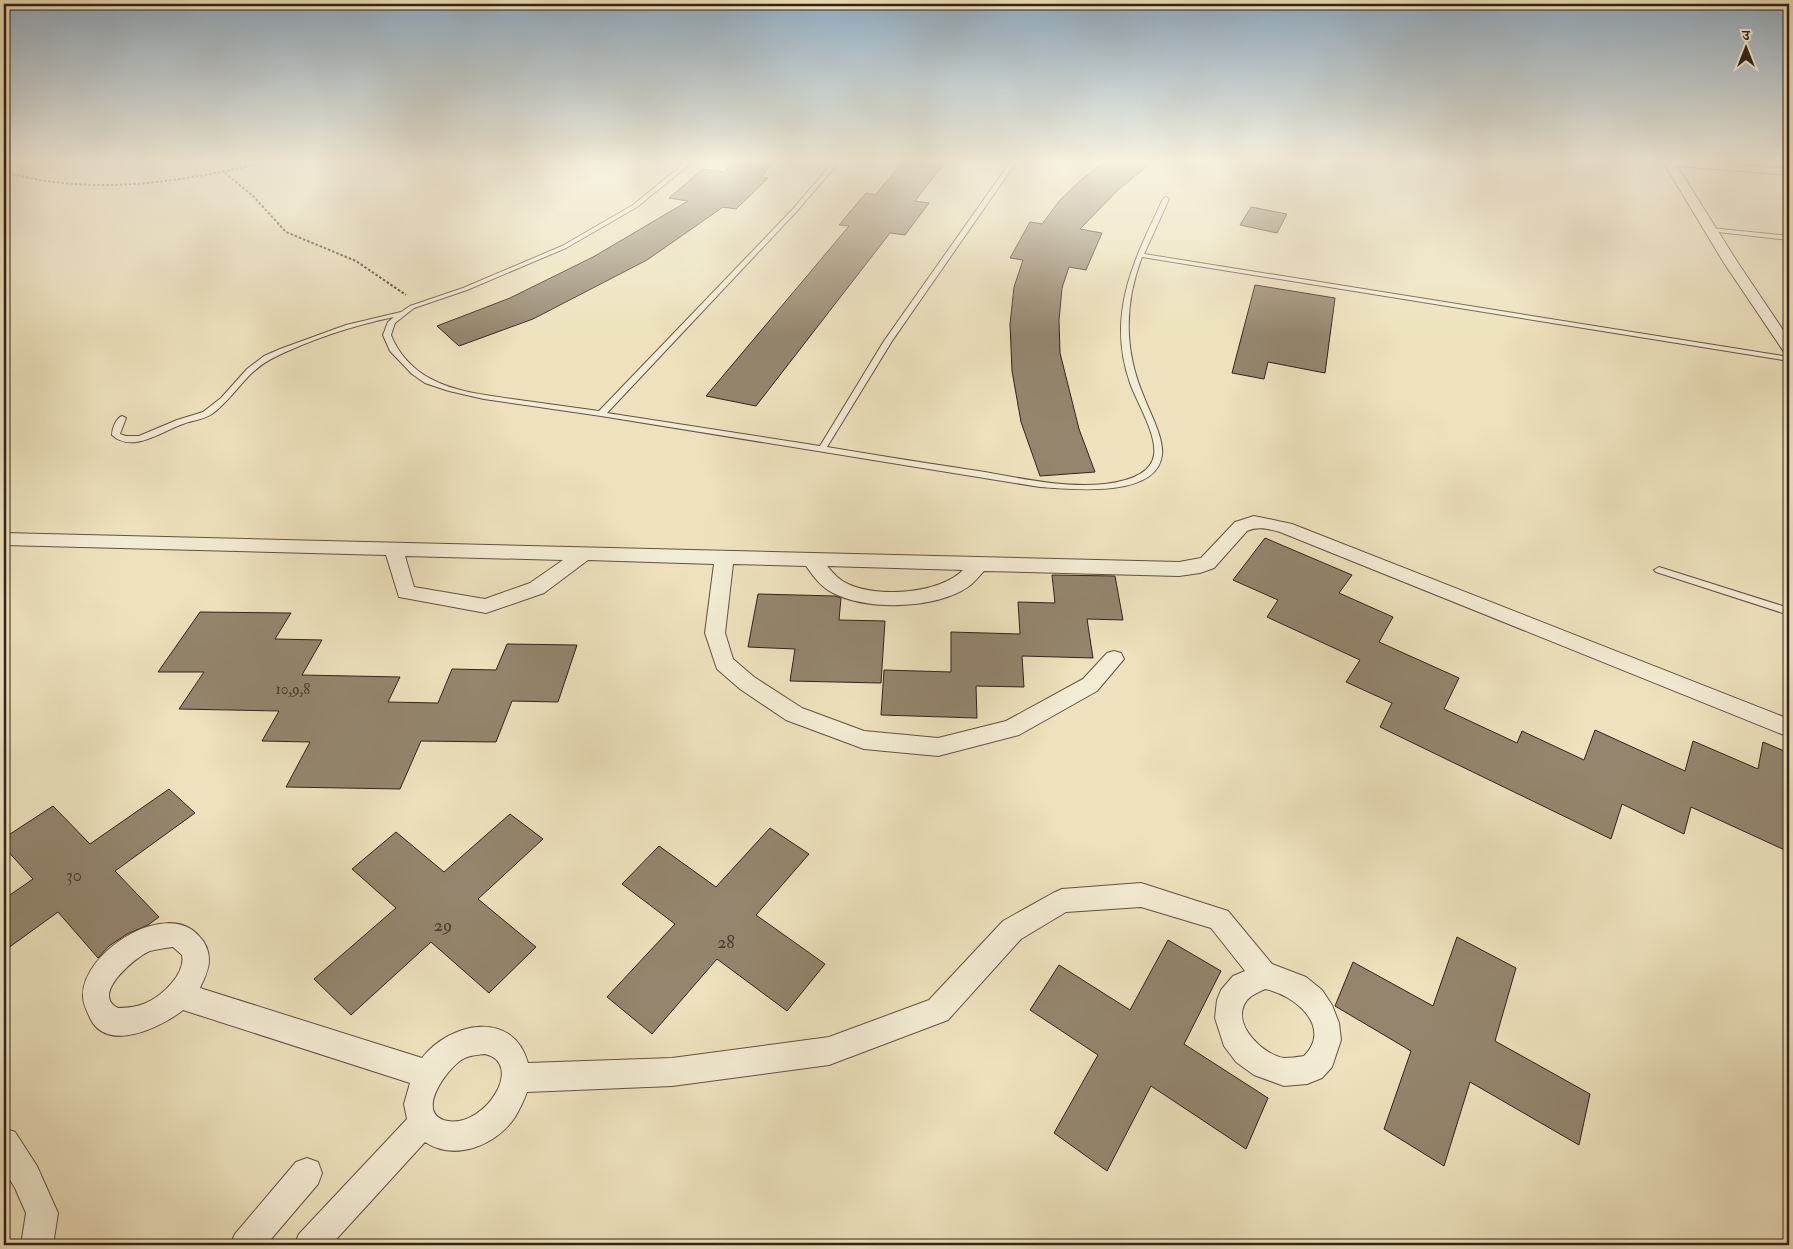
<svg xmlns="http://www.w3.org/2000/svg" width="1793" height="1249" font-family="'IM FELL Double Pica','Noto Serif Devanagari',serif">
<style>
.building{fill:#94866e;stroke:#342219}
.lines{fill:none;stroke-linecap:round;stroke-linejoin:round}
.service-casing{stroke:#625242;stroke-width:2}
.minor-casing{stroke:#625242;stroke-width:2}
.path{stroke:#342219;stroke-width:2;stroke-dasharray:2.5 2;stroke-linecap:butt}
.service{fill:#f3ecd4;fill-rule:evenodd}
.minor{fill:#f3ecd4;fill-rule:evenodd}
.labels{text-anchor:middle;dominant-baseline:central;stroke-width:4.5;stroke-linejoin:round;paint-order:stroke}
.number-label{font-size:15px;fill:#4c3b2e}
.near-number-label{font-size:18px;fill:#4c3b2e}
</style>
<rect width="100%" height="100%" fill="#ede2bd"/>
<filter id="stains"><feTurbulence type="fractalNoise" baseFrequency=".004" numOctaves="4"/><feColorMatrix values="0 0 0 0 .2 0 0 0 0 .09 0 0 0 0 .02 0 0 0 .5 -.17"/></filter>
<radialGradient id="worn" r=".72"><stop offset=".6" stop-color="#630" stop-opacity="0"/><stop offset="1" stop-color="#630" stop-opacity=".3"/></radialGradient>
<!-- building -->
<g class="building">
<polygon points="734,161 774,161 761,177 768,178 736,209 723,207 647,260 533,319 459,346 437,326 510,298 593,257 688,201 669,198 703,169 725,172"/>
<polygon points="904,161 946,161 915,201 929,203 905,235 890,233 756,406 706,396 849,226 839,225 866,193 875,195"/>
<polygon points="1106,161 1154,161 1119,189 1080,229 1102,233 1086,270 1069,267 1062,288 1059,320 1060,353 1079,429 1095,472 1040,476 1021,422 1012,371 1010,324 1014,287 1023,260 1010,258 1030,222 1042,224 1060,200 1082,179"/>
<polygon points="1251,207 1287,214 1277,233 1240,225"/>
<polygon points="1255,285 1335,298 1325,373 1268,362 1264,379 1232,373"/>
<polygon points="1265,538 1352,575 1339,593 1393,617 1379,642 1459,678 1444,709 1517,743 1522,731 1584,760 1595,730 1685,771 1693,741 1758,769 1763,742 1789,753 1789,852 1691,807 1684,834 1622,804 1611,839 1380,727 1392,703 1346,682 1360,660 1267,617 1278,600 1233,580"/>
<polygon points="1052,575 1115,576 1123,620 1087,619 1093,658 1022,656 1024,687 976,686 977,718 881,715 884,670 951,672 951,632 1020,634 1018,602 1055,603"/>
<polygon points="758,594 835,596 841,598 839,620 885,621 881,683 790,681 795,649 748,647"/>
<polygon points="200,612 291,613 275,639 322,640 302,675 400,677 388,702 438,703 452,669 496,670 507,644 577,645 558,702 512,701 496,742 421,741 400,789 286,787 310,742 262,741 279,711 179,709 204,672 158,672"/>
<polygon points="169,789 195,813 115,871 159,917 148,925 127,934 109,946 98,958 58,912 4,951 4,899 33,879 4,847 4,838 53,806 90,844"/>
<polygon points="510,814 543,839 478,899 536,947 489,993 431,942 351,1015 314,979 396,908 352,869 396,832 444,872"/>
<polygon points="770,828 809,854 756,915 825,964 787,1011 717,959 652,1034 607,997 675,924 622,884 659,846 716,887"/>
<polygon points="1457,937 1516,968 1495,1041 1590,1094 1579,1145 1470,1082 1444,1166 1384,1129 1411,1051 1335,1006 1353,962 1433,1006"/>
<polygon points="1168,940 1221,971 1184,1044 1268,1098 1246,1149 1151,1086 1107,1171 1054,1133 1098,1055 1030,1010 1059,965 1130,1010"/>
</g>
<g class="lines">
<defs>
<g id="service">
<path d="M687 161H694L637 207 566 248 467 290 414 308 395 323 391 335C398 353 413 370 431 379 455 392 486 395 512 399 541 403 570 407 599 411L792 210 834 161H840L796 212 607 413 820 446 884 341 1011 161H1017L892 341 827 447C880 456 932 464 985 472 1024 479 1065 488 1105 484 1122 482 1151 476 1154 455 1157 434 1137 403 1130 383 1106 314 1134 260 1163 199L1166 197 1169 199 1144 254 1789 357V361L1142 257C1124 304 1124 351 1144 397 1150 413 1164 438 1162 455 1157 499 1070 489 1040 487L601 416 484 399 449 391 425 383 412 374 390 351 383 335 388 322 394 317C351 326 309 340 271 359 246 372 234 398 212 414 203 420 193 420 183 424 162 431 133 454 112 435 112 429 116 418 122 416L126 418 120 434 126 436H139L177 420 203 412 221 398 247 369 264 356 280 349 346 325 401 312 410 306 463 288 562 246 633 205Z"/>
<polygon points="1711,228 1789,236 1789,240 1709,231 1708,230"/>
<polygon points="1659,567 1789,608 1789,615 1656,572 1654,570"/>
</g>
<g id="minor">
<polygon points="1654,161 1701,161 1789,169 1789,175 1677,166 1738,263 1789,339 1789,353 1784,352 1724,263 1665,165 1656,163"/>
<path d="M1254 516 1292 524 1789 719V737L1280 532C1269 529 1258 526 1247 531L1214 568 1200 573 1179 576 984 571C979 576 974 583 968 587 935 609 868 611 833 593 821 587 814 577 806 566L733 564 725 633 733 659 754 677 802 708 864 731 938 738 1006 721 1083 679 1107 653 1114 651 1121 653 1124 659 1097 691 1019 735 938 756 864 749 786 720 740 689 717 669 705 633 714 564 588 560 544 593 486 613 399 597 386 555 4 545V533L1179 562 1201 558 1235 522ZM405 556 563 560 530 583 485 599 414 587ZM827 566 963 570C940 594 877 598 848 584 839 580 833 573 827 566Z"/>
<path d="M1141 883 1228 911 1272 964 1306 977 1322 990 1332 1005 1339 1023 1341 1040 1332 1067 1322 1078 1307 1084 1284 1086 1254 1075 1236 1062 1224 1046 1215 1018 1217 1000 1221 990 1233 976 1245 971 1211 928 1141 907 1066 912 1021 939 948 1020 829 1065 672 1086 527 1092C524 1100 520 1109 515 1117 497 1145 455 1162 425 1142L331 1245H294L299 1234 407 1119 404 1104 410 1083 183 1010C162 1027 107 1054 90 1018 87 1011 83 1004 83 996 82 952 166 898 199 936 205 942 209 951 209 960 209 970 204 979 200 988L422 1058C450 1022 513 1009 528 1063L672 1058 829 1037 929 1000 1003 921 1053 893 1062 889ZM173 947 182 955C186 974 162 996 146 1003 137 1007 127 1008 118 1008 90 995 135 957 150 951 157 949 165 948 173 947ZM1265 989C1295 995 1333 1027 1304 1056 1298 1057 1290 1058 1284 1058 1264 1055 1234 1027 1244 1005 1248 996 1257 993 1265 989ZM485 1054C525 1063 486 1127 448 1121 413 1115 447 1068 463 1059 469 1055 478 1055 485 1054Z"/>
<polygon points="4,1128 15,1132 37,1166 53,1202 58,1213 53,1245 21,1245 26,1213 15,1188 4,1170"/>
<polygon points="307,1158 318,1162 322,1173 318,1184 266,1245 230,1245 235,1234 296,1162"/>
</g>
</defs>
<!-- service casing -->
<use href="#service" class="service-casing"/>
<!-- minor casing -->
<use href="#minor" class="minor-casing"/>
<!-- path -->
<g class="path">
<path d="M4 172C96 197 180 182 271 161"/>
<polyline points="225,173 253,196 286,232 356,261 406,295"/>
</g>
<!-- service -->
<use href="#service" class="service"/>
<!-- minor -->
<use href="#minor" class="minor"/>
</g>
<!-- sky -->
<linearGradient id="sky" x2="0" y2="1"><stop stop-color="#91acc0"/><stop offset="0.48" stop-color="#f7f2e1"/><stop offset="1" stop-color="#f7f2e1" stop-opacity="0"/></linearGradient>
<rect width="1793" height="336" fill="url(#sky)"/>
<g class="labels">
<!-- number labels -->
<g class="number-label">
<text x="293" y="689">10,9,8</text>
</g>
<!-- near-number labels -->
<g class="near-number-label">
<text x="74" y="875">30</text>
<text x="443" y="925">29</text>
<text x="726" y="942">28</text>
</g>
</g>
<!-- margin -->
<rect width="1793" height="1249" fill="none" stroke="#ede2bd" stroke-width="20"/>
<rect x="5" y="5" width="1783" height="1239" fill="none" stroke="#342219" stroke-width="2.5"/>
<rect x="10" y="10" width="1773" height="1229" fill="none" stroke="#342219"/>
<!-- north arrow -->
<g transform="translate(1746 48)" stroke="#f3ecd4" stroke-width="4" paint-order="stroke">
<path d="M0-4L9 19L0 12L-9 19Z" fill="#342219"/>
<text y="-8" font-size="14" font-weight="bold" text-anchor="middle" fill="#342219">उ</text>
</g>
<rect width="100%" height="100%" filter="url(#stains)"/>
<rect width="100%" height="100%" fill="url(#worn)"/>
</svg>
